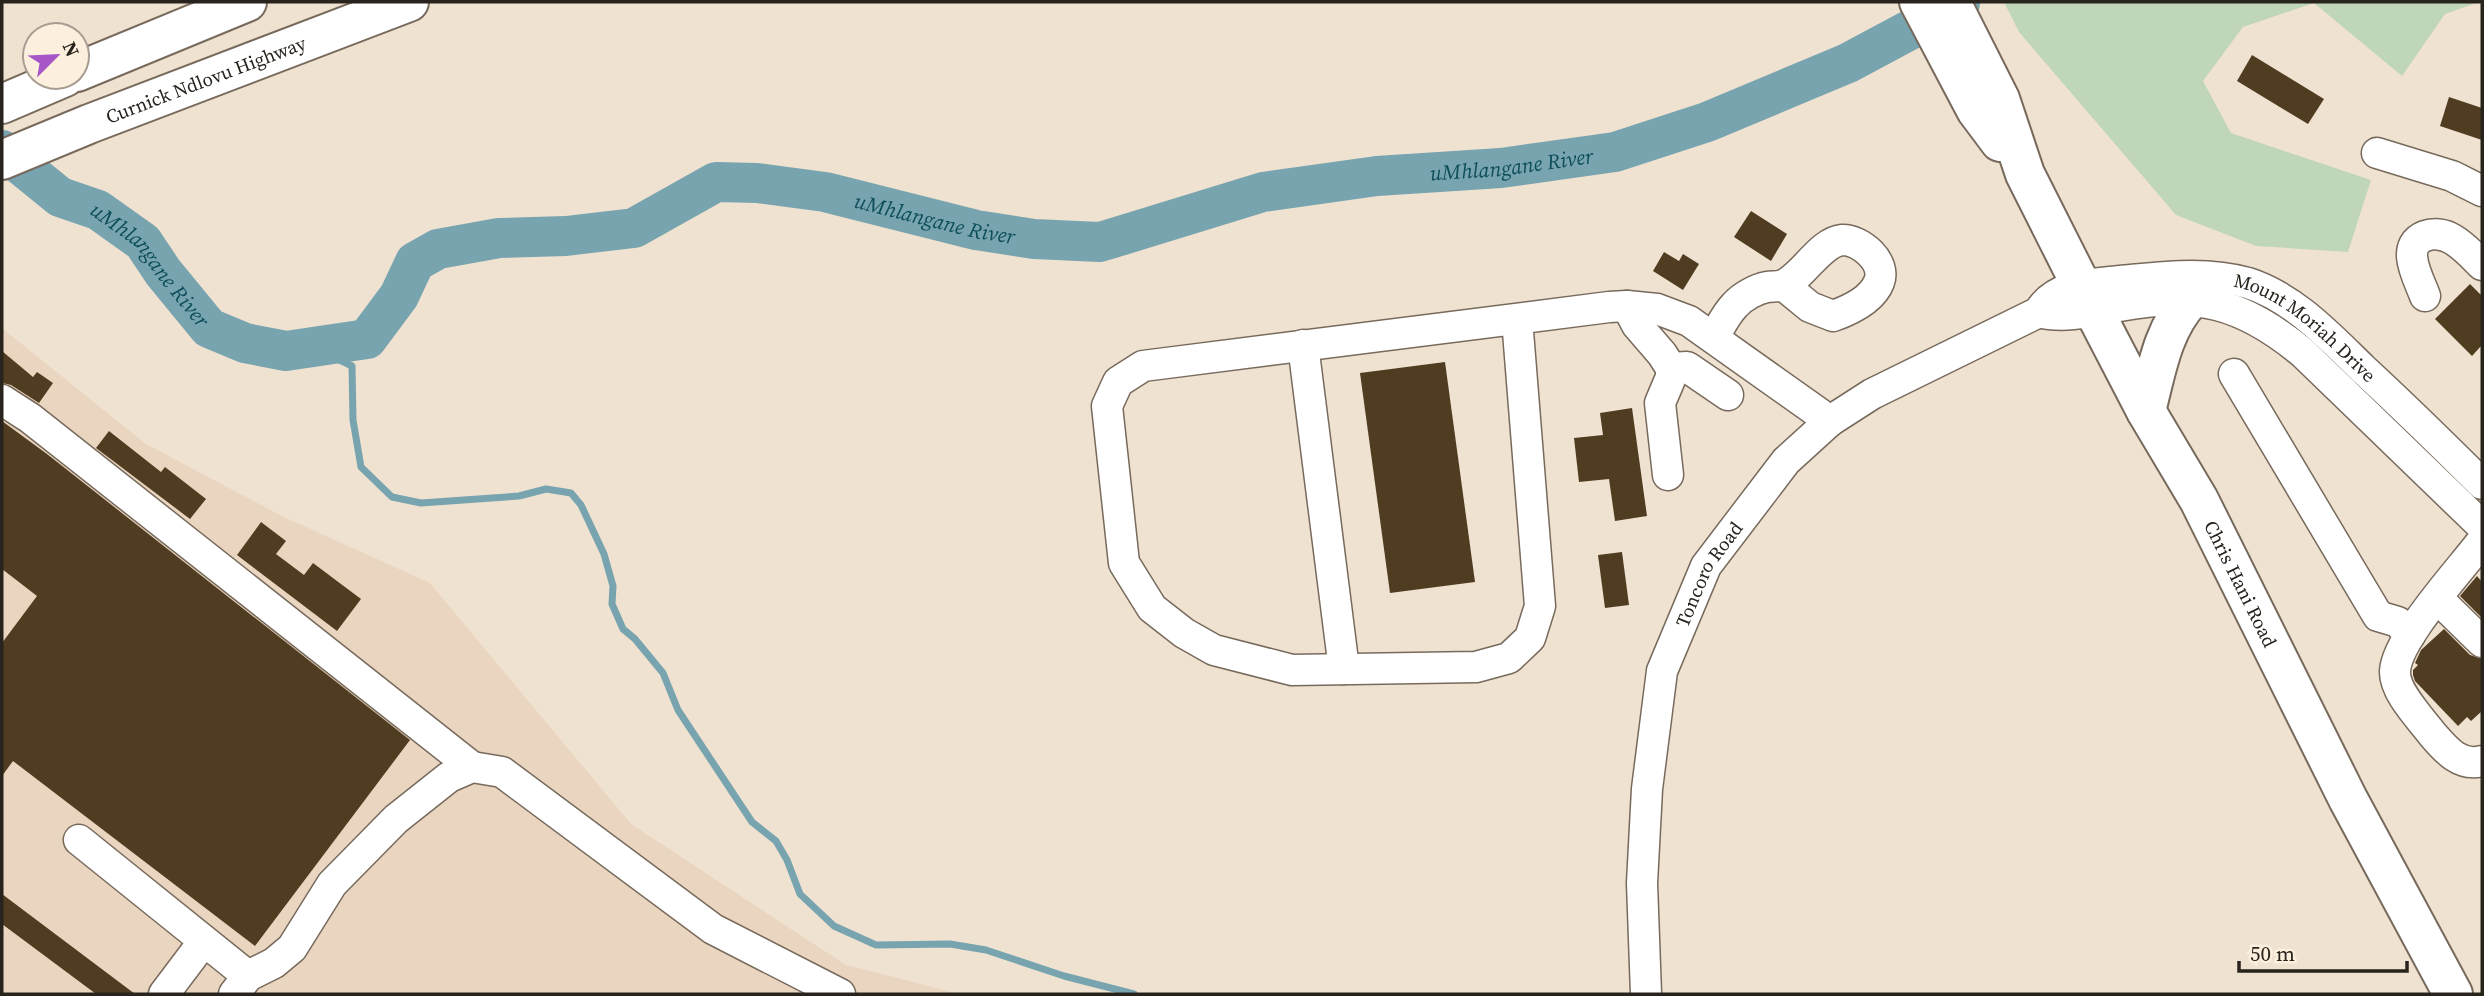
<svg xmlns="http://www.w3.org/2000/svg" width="2484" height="996" font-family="'Source Serif 4',serif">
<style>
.built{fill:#ead6c0}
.green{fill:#c0d6b9}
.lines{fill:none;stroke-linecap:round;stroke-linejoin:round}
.stream{stroke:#78a4af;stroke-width:7}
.river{stroke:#78a4af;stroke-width:40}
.building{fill:#503d21}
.minor-casing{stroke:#776a5c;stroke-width:33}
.major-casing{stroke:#776a5c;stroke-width:42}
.minor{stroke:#fff;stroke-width:30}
.major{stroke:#fff;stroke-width:38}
.labels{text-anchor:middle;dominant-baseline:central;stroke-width:7;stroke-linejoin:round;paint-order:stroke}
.street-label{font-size:19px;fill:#28231d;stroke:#fdefde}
.water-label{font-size:21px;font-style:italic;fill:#0d4e5a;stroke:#fdefde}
</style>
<rect width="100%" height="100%" fill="#f0e2d1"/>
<!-- built -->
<polygon class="built" points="2,328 146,444 284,517 430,583 631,824 846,965 960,994 2,994"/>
<!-- green -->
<polygon class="green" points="2004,2 2479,2 2445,14 2402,76 2314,3 2243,27 2203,81 2231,133 2371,180 2348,252 2256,246 2176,215 2019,32"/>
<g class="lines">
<!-- stream -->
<polyline class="stream" points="313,347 352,366 353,420 361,467 392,497 421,503 519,496 546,489 571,493 581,505 604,554 613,586 612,604 623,629 635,639 663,673 678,710 752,822 776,841 787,860 800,894 834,926 876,945 950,944 986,950 1064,976 1134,994"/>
<!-- river -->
<path class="river" id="s1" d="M2 150 60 197 98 210 143 242 163 272 209 328 245 343 286 351 367 339 399 296 415 262 438 249 499 238 566 236 634 228 716 182 757 183 825 192 976 230 1034 239 1100 242 1263 192 1377 176 1501 168 1615 152 1707 122 1848 63 1960 3"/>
</g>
<!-- building -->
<g class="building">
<polygon points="2252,55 2324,99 2308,124 2237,81"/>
<polygon points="2449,97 2482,108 2482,140 2440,126"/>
<polygon points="1751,211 1787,234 1771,261 1734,237"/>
<polygon points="1664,252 1679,261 1683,254 1699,264 1683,290 1653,271"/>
<polygon points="2470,284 2482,296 2482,345 2472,356 2435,319"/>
<polygon points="2,351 33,377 37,372 53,383 39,403 11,385 2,383"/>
<polygon points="1445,362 1475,582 1390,593 1360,373"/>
<polygon points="1632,408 1647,516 1615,521 1609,479 1579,482 1574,438 1603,435 1600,413"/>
<polygon points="2,421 47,454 410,740 255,946 13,761 2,776 2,643 37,596 2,569"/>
<polygon points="109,431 161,472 165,467 206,499 190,519 96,448"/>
<polygon points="261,522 286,541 276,554 304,575 313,563 361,599 337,631 237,555"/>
<polygon points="1622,552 1629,605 1605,608 1598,555"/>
<polygon points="2477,576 2482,582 2482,618 2460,596"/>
<polygon points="2444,629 2470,655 2482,659 2482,711 2471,721 2467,717 2458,726 2415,681 2413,675 2413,670 2418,665 2415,663 2421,650"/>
<polygon points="2,894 135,994 96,994 2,924"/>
</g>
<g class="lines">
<defs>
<g id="minor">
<polyline points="2377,153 2452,176 2482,191"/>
<path d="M2425 296C2419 279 2399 246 2425 236 2433 233 2444 234 2452 239 2463 245 2473 256 2482 265"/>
<polyline points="1627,306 1637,325 1662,354 1671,368 1671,377 1660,403 1668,475"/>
<path d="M2039 312C2065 319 2093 311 2119 306 2196 291 2243 303 2303 353L2482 526"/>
<polyline points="1517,319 1540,606 1530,638 1509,658 1476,667 1292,670 1214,650 1184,633 1152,608 1124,563 1107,406 1118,382 1143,366 1609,307 1627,306 1657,309 1689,321 1830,421"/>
<path d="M1714 337C1720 327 1726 314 1735 305 1742 297 1756 289 1767 287 1772 286 1778 287 1783 285 1803 277 1820 242 1842 240 1860 239 1887 262 1879 282 1872 300 1850 310 1833 316L1810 307 1783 285"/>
<polyline points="1303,345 1344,669"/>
<polyline points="1671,368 1687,367 1728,395"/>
<polyline points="2234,374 2378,616 2398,622 2410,635"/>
<polyline points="2,400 30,418 472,767"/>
<path d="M2482 541C2461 569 2397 638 2395 671 2394 692 2421 719 2433 735 2446 750 2460 767 2482 761"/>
<polyline points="2438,599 2482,642"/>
<polyline points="79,840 248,976"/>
<polyline points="164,994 204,941"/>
<polyline points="234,994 248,976 274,963 292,948 332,884 396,819 449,777 472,767 502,772 713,929 840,994"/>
<path id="s2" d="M1646 994 1642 883 1647 789 1662 671 1706 566 1786 461 1830 421 1872 394 2039 312C2055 284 2092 284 2120 281 2163 277 2206 271 2248 283 2294 298 2329 336 2363 369 2403 406 2443 445 2482 484"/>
</g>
<g id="major">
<polyline points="1919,2 1976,110 2000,142"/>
<path id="s3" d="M1951 2 2000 99 2025 174 2094 311 2146 411 2199 500 2348 799 2453 994"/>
<polyline points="77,72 247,2"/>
<polyline points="2,104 65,77"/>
<path id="s4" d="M2 160 89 124 409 2"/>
<path d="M2146 411C2156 373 2162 330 2190 300"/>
</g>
</defs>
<!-- minor casing -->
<use href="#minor" class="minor-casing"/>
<!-- major casing -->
<use href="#major" class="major-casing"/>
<!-- minor -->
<use href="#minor" class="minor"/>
<!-- major -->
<use href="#major" class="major"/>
</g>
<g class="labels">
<!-- street labels -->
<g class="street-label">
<text stroke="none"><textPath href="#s4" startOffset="219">Curnick Ndlovu Highway</textPath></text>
<text stroke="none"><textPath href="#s2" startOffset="1157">Mount Moriah Drive</textPath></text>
<text stroke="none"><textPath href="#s2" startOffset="432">Toncoro Road</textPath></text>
<text stroke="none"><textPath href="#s3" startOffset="651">Chris Hani Road</textPath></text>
</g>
<!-- water labels -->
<g class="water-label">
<text stroke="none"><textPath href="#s1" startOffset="1661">uMhlangane River</textPath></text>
<text stroke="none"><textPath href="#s1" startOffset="1073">uMhlangane River</textPath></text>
<text stroke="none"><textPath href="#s1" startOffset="191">uMhlangane River</textPath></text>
</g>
</g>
<!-- border -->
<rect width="2484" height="996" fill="none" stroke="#28231d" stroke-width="7"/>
<!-- north arrow -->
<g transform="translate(56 56) rotate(66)"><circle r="33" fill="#fdefde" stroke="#a89d91" stroke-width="2"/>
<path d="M0-5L12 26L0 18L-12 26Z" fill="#a656c7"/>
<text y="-10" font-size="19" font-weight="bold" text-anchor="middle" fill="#28231d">N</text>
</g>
<!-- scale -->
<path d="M2239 961v10h168v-10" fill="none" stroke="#28231d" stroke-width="3.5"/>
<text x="2250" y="961" font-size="21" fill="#28231d" stroke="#fdefde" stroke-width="5" paint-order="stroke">50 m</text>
</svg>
